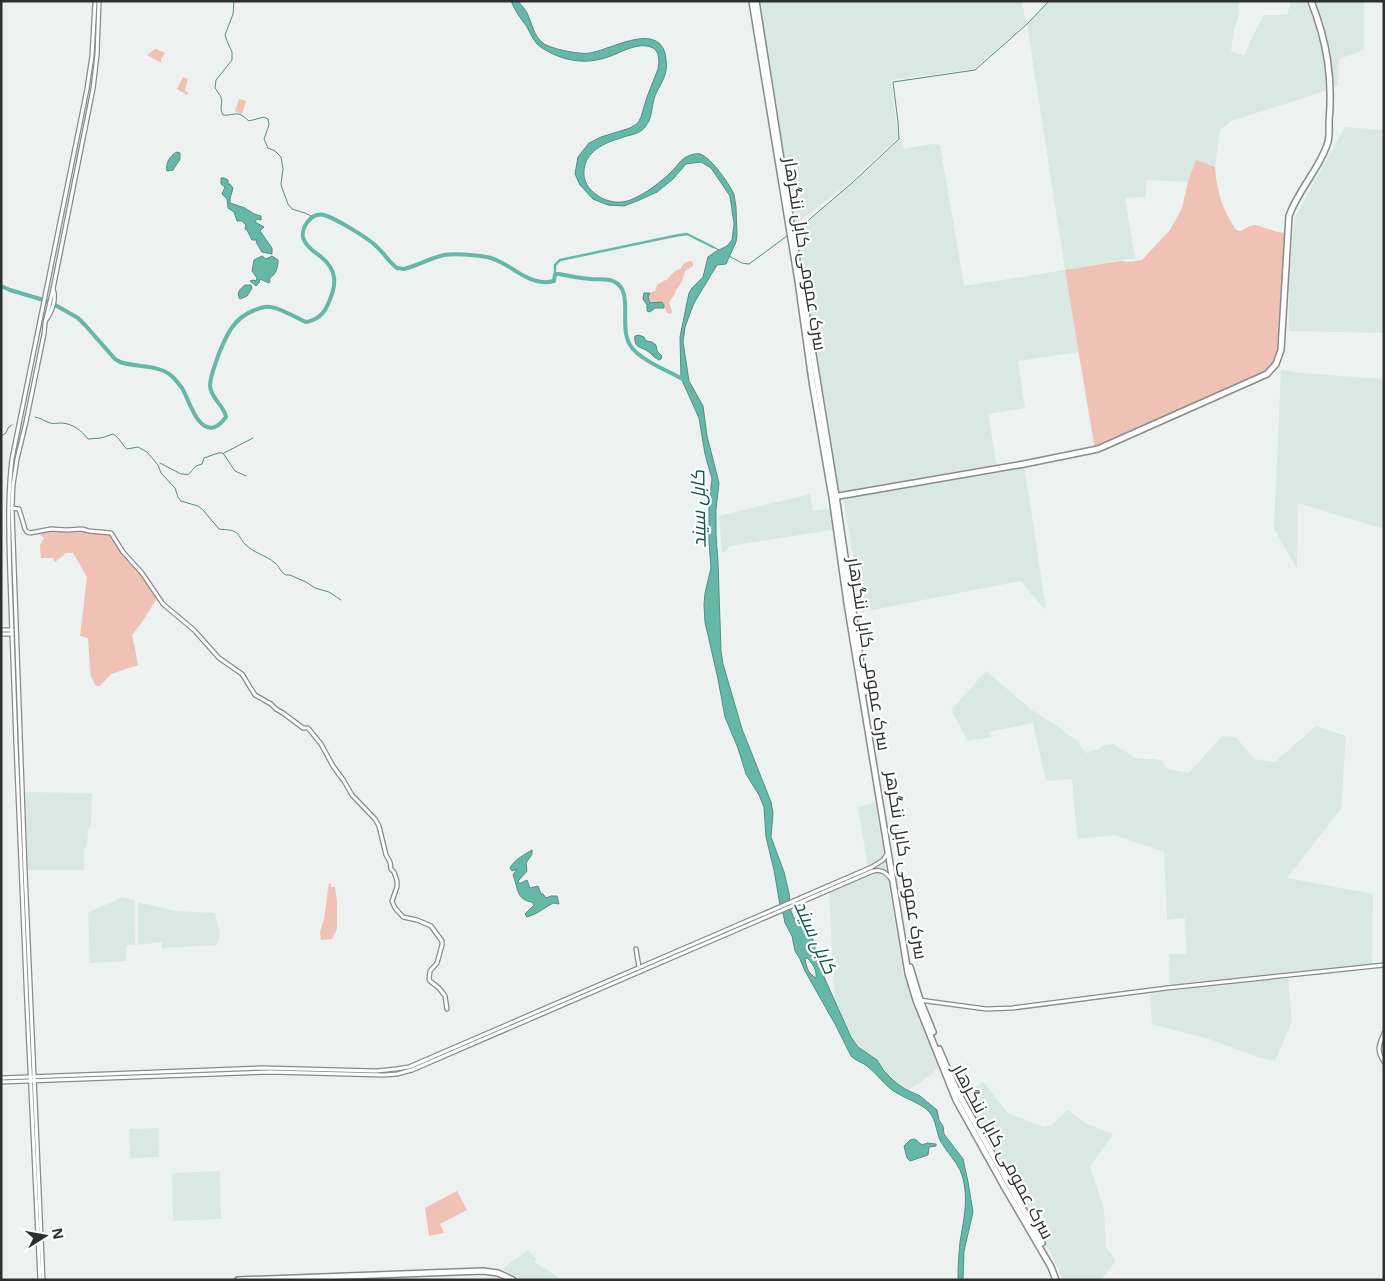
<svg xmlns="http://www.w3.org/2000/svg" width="1385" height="1281" font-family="'Noto Sans',Cairo,sans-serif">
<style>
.built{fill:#dae8e4}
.green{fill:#f0c1b5}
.water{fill:#65b8a7;stroke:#548f83;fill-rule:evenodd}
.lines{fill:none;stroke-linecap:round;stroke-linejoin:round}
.stream{stroke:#548f83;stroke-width:1}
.canal{stroke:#65b8a7;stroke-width:2.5}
.river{stroke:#65b8a7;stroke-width:4}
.secondary-casing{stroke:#878b8a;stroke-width:5.5}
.highway-casing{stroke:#878b8a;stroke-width:8}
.secondary{stroke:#fff;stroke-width:3}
.highway{stroke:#fff;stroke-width:5}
.labels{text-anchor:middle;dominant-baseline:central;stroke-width:4.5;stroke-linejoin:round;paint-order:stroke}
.street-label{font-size:18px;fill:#2e3030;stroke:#fff}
.water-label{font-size:19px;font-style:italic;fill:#0c5549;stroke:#fff}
</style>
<rect width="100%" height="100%" fill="#edf1f0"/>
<!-- built -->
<g class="built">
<polygon points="758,1 1022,1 1026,23 974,69 891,80 898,138 844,187 796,224 794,224"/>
<polygon points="1049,1 1239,1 1238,17 1234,30 1231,51 1244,56 1252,37 1264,15 1287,15 1291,1 1364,1 1364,50 1339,59 1338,86 1310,96 1231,121 1220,130 1215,167 1196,161 1188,182 1147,180 1145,197 1125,198 1135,258 1065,270 1079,352 1018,361 1025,408 988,414 997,468 1024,464 1046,609 1043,608 1021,581 862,612 843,495 836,496 794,234 853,183 896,144 899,138 901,138 904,149 931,144 940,145 964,286 1065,270 1027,24"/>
<polygon points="1345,127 1384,130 1384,333 1289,331 1289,272 1295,217"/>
<polygon points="1281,370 1301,373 1384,379 1384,529 1298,503 1297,569 1274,529"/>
<polygon points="810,494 813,511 833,508 837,529 730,546 725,552 722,553 719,516"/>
<polygon points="986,671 1033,711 1063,730 1065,733 1079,741 1081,747 1086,753 1096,750 1104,745 1113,744 1138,759 1156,759 1162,761 1167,769 1189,773 1222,736 1236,737 1254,759 1275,762 1316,726 1346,736 1341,809 1287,878 1373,894 1372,966 1170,988 1169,954 1187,954 1185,918 1167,920 1164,852 1115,835 1079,839 1077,835 1072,779 1046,781 1033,723 989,732 991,737 968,741 951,710"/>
<polygon points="22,792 92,793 91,826 88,830 87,847 84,848 84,870 25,870"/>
<polygon points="875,802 903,973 936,1059 942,1068 936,1069 931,1075 908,1090 901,1087 886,1074 875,1059 857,1047 851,1037 835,1000 829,894 835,881 869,872 858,808"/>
<polygon points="122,897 134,900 135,945 126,945 126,961 90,963 88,913"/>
<polygon points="138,902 175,911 215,913 220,933 217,945 162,948 162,942 138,945"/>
<polygon points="1288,977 1292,1021 1275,1061 1258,1057 1209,1039 1152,1024 1150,993"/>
<polygon points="983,1082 1008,1113 1044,1127 1052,1125 1067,1110 1087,1124 1113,1134 1090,1167 1104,1209 1106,1247 1116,1261 1101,1280 1063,1280 1052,1255 963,1096"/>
<polygon points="158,1128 159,1157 131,1158 129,1129"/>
<polygon points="220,1171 221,1219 173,1221 172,1173"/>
<polygon points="528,1250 537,1260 534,1262 551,1272 557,1277 556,1280 522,1280 502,1269"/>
</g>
<!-- green -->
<g class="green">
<polygon points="155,49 159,50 165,53 161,59 161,63 147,55"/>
<polygon points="183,77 188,79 185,90 188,93 187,95 177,89"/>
<polygon points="239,99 246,101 242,114 235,111"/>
<path d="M1196 160 1215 167C1217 192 1222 209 1236 230L1241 231 1250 226 1256 225 1277 232 1287 233 1281 350 1267 374 1095 450 1065 270 1121 261 1129 262 1142 260 1170 230 1182 208 1188 182Z"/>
<path d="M690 261 693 262V266L685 271 682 282 676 290 674 296 671 299 669 303 672 311 671 314 667 313 664 305 661 302 655 303H650L648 297 650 293 655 291 657 285C661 283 663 280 667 280 671 274 675 270 681 269 683 264 685 262 690 261Z"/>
<polygon points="75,529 111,533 158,597 140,625 132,635 138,665 111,674 100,686 96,686 91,677 90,669 88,638 80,636 87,577 73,553 66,553 55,562 53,558 41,558 40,545 44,538 36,531"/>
<polygon points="329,883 331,884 331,887 335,887 337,901 337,929 332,939 321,940 320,932 324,919"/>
<polygon points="457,1191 467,1210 440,1224 444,1233 429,1236 425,1208"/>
</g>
<!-- water -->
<g class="water">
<path d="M511 1H518C521 5 525 9 527 13 532 23 534 37 543 43 550 49 582 55 590 53 610 50 656 22 665 53 666 58 667 65 666 71 664 81 657 89 654 99 652 106 652 114 649 121 647 124 645 128 642 130 636 135 628 135 621 138 604 143 586 151 584 170 583 181 588 189 597 195 603 200 614 203 622 202 636 201 660 183 670 173 676 168 679 161 686 157 690 155 696 153 700 154 711 157 729 184 734 194L736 207 737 235 736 242 726 264 717 265 694 303 685 327 683 342 689 381 703 406 707 436 719 483 716 509V535L718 562 721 651 723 664 742 729 771 802 773 813 771 837 784 872 789 893 791 911 794 918 809 931 812 936 820 968 851 1037 858 1047 877 1060 884 1071 895 1082 905 1089 920 1096 937 1110 939 1120 943 1126 944 1134 963 1159 968 1182 973 1212 964 1251 963 1280H958V1276C958 1265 959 1253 960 1242 964 1218 970 1194 960 1170 955 1160 947 1152 941 1142 935 1130 937 1117 925 1108 915 1101 902 1097 892 1090 883 1083 876 1073 867 1066 862 1062 856 1061 851 1056L835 1024 805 971 800 959 795 951 792 936 785 923 783 913 780 905 774 870 766 837 764 807 759 795 746 774 738 748 725 717 718 679 705 622 704 605 705 593 711 568 709 542V502L712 479 705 454 699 418 681 378 680 337 689 293 692 288 703 277 708 257 715 252 727 246 732 240 734 224 730 196 711 168 701 162 686 164 673 179 657 192 637 201 624 206 608 205 593 199 580 185 575 174 578 157 589 143 601 137 630 128 638 123 641 117 647 97 658 69 659 62 658 54 655 49C640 40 623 52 608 57 588 64 568 62 549 52 545 50 540 47 537 44 533 39 530 33 527 27 521 19 515 11 511 1ZM805 958H807C813 963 817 971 816 978 808 974 806 966 805 958Z"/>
<path d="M177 152 180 153V159L173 170 167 171C165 164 170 155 177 152Z"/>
<polygon points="221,178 224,178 228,180 228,184 230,184 233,188 230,199 230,203 245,208 254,214 261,216 261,220 257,219 255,222 264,227 260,231 272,248 272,254 262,252 256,242 257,240 252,240 247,230 245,229 246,225 242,221 237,221 234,212 228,208 227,199 222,194 225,187 221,184"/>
<path d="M262 256 266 259 272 256 278 260C278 268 276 274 269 279L270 281 269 283 260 279 259 283 256 286 250 281 253 280 256 281 257 278 252 271 254 260Z"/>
<path d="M245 285H251L252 288 247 296 240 299C236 293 240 289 245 285Z"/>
<polygon points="644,293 650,293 648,297 650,303 662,302 664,305 664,308 655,308 650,312 647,311 647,305 643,299"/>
<path d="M639 335 644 337 646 341 652 342 656 345 657 351 662 356 661 359 659 360C654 358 651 353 646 350 638 346 634 347 635 336Z"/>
<path d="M532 850V854L526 863 527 871 519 880 518 883H521L527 880 530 888 538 886 541 894H543L546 898 551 896H557L559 904 553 903 535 914 527 917 525 914 534 905 532 902C516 900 518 887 513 875L517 869 512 871 510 868C515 859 524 855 532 850Z"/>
<polygon points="915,1139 922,1145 927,1143 936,1144 936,1146 929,1147 928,1155 910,1161 907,1158 904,1146 910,1140"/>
</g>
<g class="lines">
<!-- stream -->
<g class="stream">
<path d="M234 1 233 14 225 35 227 41 232 52V60L216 80 215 88 221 97C223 104 219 108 223 115 229 116 234 113 239 114 243 115 246 119 249 121L264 117 268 119 269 125 264 139 268 148 275 151 281 157 283 169 281 184 282 188 288 204 292 209 305 213 313 217"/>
<polyline points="797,230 852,183 899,139 898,122 893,82 975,70 1027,24 1049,1"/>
<polyline points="713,247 719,250"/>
<polyline points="729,256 742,263 749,264 787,236"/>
<path d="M35 417C41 418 44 421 50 423 53 424 58 423 62 423 73 424 81 430 88 439L101 438 113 434C120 438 121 444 127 449L138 447 147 452 158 465 161 473 175 488 178 497 181 501 198 506 203 510 219 529C224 530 231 529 235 532 240 534 241 541 245 544 253 553 266 555 275 563 280 567 280 572 286 575H290L306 582 315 588 329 592 341 600"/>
<polyline points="1,436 6,433 8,428 12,425"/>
<polyline points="224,453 253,438"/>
<polyline points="160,463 181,474 184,474 188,475 196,466 202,464 204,458 218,453 223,453 235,471 246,476"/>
</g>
<!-- canal -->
<polyline class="canal" points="555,274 555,265 560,260 674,236 687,234 713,247"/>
<!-- river -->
<path class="river" d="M1 286 10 290 50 302 78 318 85 325 115 359 120 362C134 367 157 365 169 374 174 377 179 384 182 388 189 399 197 433 215 427 220 425 223 421 226 417 224 405 211 399 210 386 210 376 215 366 218 356 226 336 233 318 255 310 260 308 265 306 270 307 278 307 297 318 306 322 317 320 324 314 328 304 337 285 338 270 320 256 314 252 307 247 304 240 299 229 311 212 324 215 335 218 368 238 376 246 384 253 389 262 397 268L404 269C418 265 431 258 444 255 458 253 474 255 487 257 510 261 527 288 554 281L555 274H559C569 276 580 278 590 279 597 280 606 278 613 281 635 290 618 325 630 345 639 360 669 371 684 380"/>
<defs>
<g id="secondary">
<path d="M46 320C52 312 57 298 53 289"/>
<polyline points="12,508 19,509 25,529 27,532 30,533 51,529 66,530 82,529 89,531 111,533 123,552 142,573 163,604 194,630 219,658 242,674 255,695 271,704 276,709 283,713 303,728 308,728 321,744 333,766 344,781 352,795 375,819 379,826 386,855 390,862 391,869 394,872 397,881 397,887 392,901 395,908 403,917 417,920 431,926 442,941 442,945 437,963 430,971 429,979 430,981 439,988 445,996 447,1009"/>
<polyline points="1,630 12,630"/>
<polyline points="1,634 12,634"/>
<polyline points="636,949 639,967"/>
<polyline points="919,1000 986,1009 1013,1008 1167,988 1384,965"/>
<path d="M1384 1033C1379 1045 1376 1050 1384 1062"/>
<polyline points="1,1078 263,1068 376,1071 396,1069 409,1067 872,867 883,860 887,854"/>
<path d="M1 1082 270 1072 384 1075 397 1074 412 1070 873 871C883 869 886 873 892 880"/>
<path d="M40 1280C31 1101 23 923 16 744 14 689 12 634 10 579 9 539 7 499 12 459L87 89 92 56 95 1"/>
<polyline points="43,1280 25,870 12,508 13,485 17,459 26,422 44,334 45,323 53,289 93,89 97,55 99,1"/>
</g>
<g id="highway">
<polyline points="752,1 798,281 812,381 832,497 847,603 908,973 916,1000 956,1100 1005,1188 1051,1267 1056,1280"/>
<polyline points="756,1 800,280"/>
<polyline points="803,293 836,496 865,692"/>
<path d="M833 497 1024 464 1098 449 1267 374 1276 364 1281 350 1289 216C1298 190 1318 171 1327 145 1330 138 1329 129 1329 122 1333 78 1327 42 1311 1"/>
<polyline points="910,967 920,1000 933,1032"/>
<polyline points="939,1049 957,1091 1042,1243"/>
<polyline points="238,1280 483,1271 498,1273 513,1280"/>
</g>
</defs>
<!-- secondary casing -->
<use href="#secondary" class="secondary-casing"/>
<!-- highway casing -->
<use href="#highway" class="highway-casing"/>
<!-- secondary -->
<use href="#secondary" class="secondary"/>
<!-- highway -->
<use href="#highway" class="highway"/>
</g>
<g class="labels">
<!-- street labels -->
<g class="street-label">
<text transform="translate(806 254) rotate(81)">سرک عمومی کابل ننگرهار</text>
<text transform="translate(870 654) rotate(81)">سرک عمومی کابل ننگرهار</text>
<text transform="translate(907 865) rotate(81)">سرک عمومی کابل ننگرهر</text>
<text transform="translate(1004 1151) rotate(62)">سرک عمومی کابل ننگرهار</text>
</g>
<!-- water labels -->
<g class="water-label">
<text transform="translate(698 509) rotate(-91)">کابل سيند</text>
<text transform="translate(816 937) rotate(66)">کابل سيند</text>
</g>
</g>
<!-- border -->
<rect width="1385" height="1281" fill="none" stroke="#2e3030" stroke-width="5"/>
<!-- north arrow -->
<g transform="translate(45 1236) rotate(79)" stroke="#ffffff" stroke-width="4" paint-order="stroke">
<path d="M0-4L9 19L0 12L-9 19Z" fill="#2e3030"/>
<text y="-8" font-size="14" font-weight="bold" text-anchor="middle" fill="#2e3030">N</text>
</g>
</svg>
